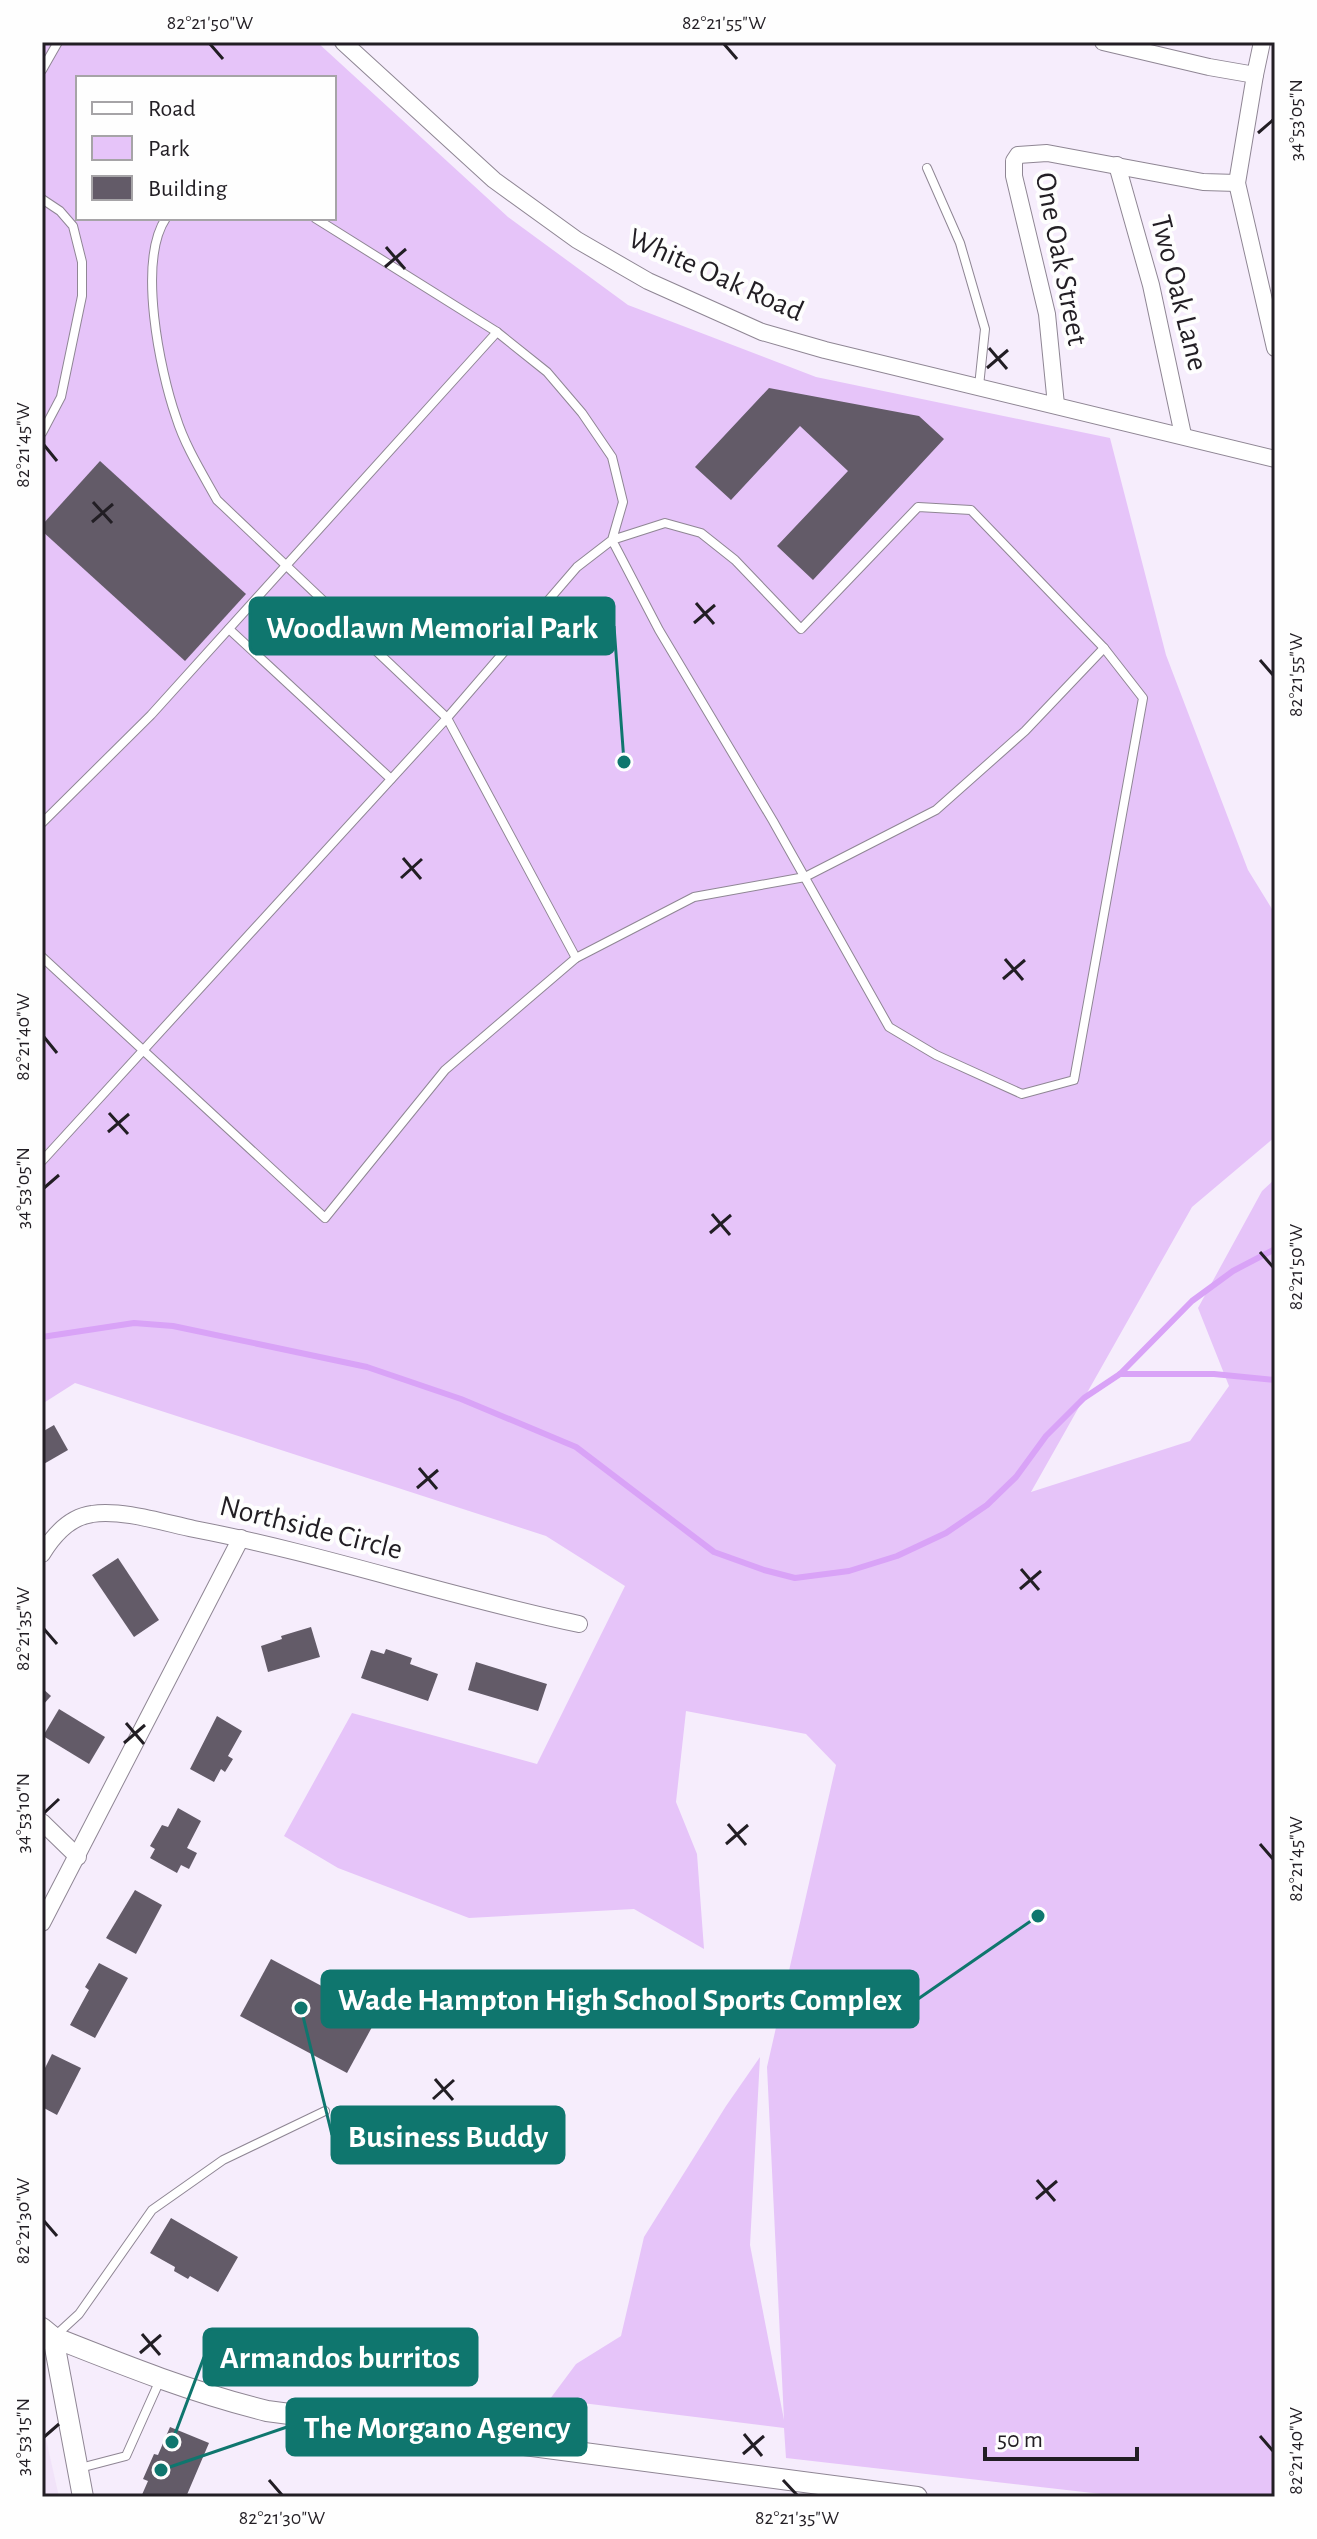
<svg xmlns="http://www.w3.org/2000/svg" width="1317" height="2539" font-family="'Alegreya Sans',sans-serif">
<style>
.built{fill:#f1e3f9}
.green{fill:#e6c4f9;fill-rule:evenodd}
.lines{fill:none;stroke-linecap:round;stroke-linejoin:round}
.stream{stroke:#d9a3f7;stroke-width:6}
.building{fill:#635b68}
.service-casing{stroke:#8f8694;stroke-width:10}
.minor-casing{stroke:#8f8694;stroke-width:18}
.tertiary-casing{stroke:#8f8694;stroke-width:22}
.service{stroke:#fff;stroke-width:8}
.minor{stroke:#fff;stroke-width:16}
.tertiary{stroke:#fff;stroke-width:20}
.ticks{fill:none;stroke:#221e24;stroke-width:3}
.labels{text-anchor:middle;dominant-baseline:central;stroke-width:8;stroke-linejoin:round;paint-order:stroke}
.street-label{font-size:30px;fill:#221e24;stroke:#fefefe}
.leader{fill:none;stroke:#0f766e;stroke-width:3}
.callout-dot{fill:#0f766e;stroke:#fefefe;stroke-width:3}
.callout{fill:#0f766e;stroke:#0f766e;stroke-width:3}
.callout-label{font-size:32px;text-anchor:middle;font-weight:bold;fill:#fff}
.neatline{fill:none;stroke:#221e24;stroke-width:3}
.ticks-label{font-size:20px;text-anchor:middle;fill:#221e24}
</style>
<rect width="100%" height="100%" fill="#f6edfc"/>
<!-- built -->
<polygon class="built" points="42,2421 59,2497 42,2497"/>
<!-- green -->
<path class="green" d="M42 42H317L508 217 628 305 816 377 1110 438 1166 655 1248 870 1275 914V1137L1192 1207 1031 1492 1190 1441 1229 1386 1198 1308 1262 1191 1275 1179V2497H1128L786 2458 784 2428 550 2399 576 2364 621 2336 644 2237 726 2106 760 2057 750 2245 784 2420 767 2067 836 1765 806 1734 686 1711 676 1802 697 1854 704 1949 634 1909 469 1918 338 1868 284 1836 352 1713 537 1764 625 1586 546 1536 75 1383 42 1404ZM78 78H334V218H78Z"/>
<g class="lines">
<!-- stream -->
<g class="stream">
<polyline points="42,1337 134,1323 173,1326 367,1367 461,1399 576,1447 714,1552 764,1570 795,1578 849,1571 897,1556 946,1533 987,1505 1016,1477 1046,1436 1084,1398 1120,1374 1192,1301 1233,1271 1275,1249"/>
<polyline points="1120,1374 1214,1374 1275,1380"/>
</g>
</g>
<!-- building -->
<g class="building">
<polygon points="769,388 919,416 944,439 813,580 777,546 848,471 800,426 731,500 695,467"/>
<polygon points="100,461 246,594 185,661 42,531 42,525"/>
<polygon points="54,1425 68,1450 42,1465 42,1432"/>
<polygon points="118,1558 159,1620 134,1637 92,1575"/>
<polygon points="311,1627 320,1657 268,1672 261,1646 282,1639 281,1636"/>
<polygon points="386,1649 412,1658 410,1664 438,1674 428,1701 361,1678 371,1650 384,1654"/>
<polygon points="476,1662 547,1684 538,1711 468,1690"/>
<polygon points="42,1688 51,1696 42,1706"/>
<polygon points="59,1709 105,1737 89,1764 43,1736"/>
<polygon points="217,1716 242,1731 228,1756 233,1759 225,1772 221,1769 214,1782 190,1769"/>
<polygon points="178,1808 201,1821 187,1848 197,1853 189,1869 181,1865 177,1873 150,1858 155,1849 150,1846 162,1825 168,1827"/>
<polygon points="135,1890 162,1905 136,1954 106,1938"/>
<polygon points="271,1959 378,2016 347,2073 240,2016"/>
<polygon points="99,1963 128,1978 95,2038 70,2025 89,1990 85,1987"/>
<polygon points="52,2054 81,2068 57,2115 42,2107 42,2074"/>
<polygon points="171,2218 238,2257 218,2292 190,2276 188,2279 174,2271 175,2267 150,2253"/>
<polygon points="170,2427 209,2443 186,2497 141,2497 148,2481 143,2479 154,2454 158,2455"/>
</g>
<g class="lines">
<defs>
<g id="service">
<polyline points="42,70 58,42"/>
<polyline points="927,168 960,243 985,329 979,386"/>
<polyline points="42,199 60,211 73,226 82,262 82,296 61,397 42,433"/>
<path d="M166 218C137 261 160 371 176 417 185 446 202 473 217 500L447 718 576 958"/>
<polyline points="229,629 391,779"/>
<polyline points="42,823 151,715 497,332"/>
<polyline points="42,957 325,1218 445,1070 576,958 694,897 805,877 936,810 1025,731 1104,648"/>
<polyline points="42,1161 447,718 577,567 612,540 665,523 701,533 735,560 801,629 918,507 971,510 1104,648 1143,698 1074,1080 1022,1094 936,1055 889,1027 773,821 659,630 612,540 623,502 612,457 582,413 547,372 497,332 315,218"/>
<polyline points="54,2337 79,2314 152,2210 223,2160 325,2111"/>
<polyline points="80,2468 126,2456 160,2380"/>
</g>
<g id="minor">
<polyline points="343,42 494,180 577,240 648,281 762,332 825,350 1275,459"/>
<polyline points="1103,42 1209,67 1255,75 1262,42"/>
<polyline points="1255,75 1237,183 1275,348"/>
<polyline points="1117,165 1151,285 1183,435"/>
<polyline points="1056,405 1047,314 1014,176 1014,161 1018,155 1047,153 1203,182 1237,183"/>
<path d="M42 1554C53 1536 70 1517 92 1514 121 1509 165 1523 194 1529 324 1554 450 1597 579 1624"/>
<polyline points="42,1822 78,1857"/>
<polyline points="42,1923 241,1538"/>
</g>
<g id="tertiary">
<path d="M42 2328 53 2337C126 2366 191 2392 267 2411L917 2497"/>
<polyline points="53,2337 83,2497"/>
</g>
</defs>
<!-- service casing -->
<use href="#service" class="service-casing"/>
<!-- minor casing -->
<use href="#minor" class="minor-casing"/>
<!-- tertiary casing -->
<use href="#tertiary" class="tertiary-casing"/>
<!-- service -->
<use href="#service" class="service"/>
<!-- minor -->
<use href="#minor" class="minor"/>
<!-- tertiary -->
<use href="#tertiary" class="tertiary"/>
</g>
<!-- ticks -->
<path class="ticks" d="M210 44 223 59M724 44 737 59M1258 133 1273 120M386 247 405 269M385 267 406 249M989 348 1007 369M987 368 1008 350M44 445 57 461M93 502 112 523M92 522 113 504M696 603 714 624M694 623 715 605M1260 660 1273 675M403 858 421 879M401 878 422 859M1005 959 1023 980M1003 979 1025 960M44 1037 57 1053M109 1113 128 1134M108 1132 129 1114M44 1188 59 1175M712 1214 730 1235M710 1233 731 1215M1260 1252 1273 1267M419 1468 437 1489M417 1488 438 1470M1021 1569 1039 1590M1020 1589 1041 1571M44 1629 57 1644M126 1723 144 1744M124 1743 145 1725M44 1813 59 1799M728 1824 746 1845M726 1844 748 1825M1260 1844 1273 1859M435 2079 453 2100M433 2099 454 2080M1037 2180 1055 2201M1036 2199 1057 2181M44 2221 57 2236M142 2334 160 2355M140 2353 161 2335M744 2434 762 2456M1260 2436 1273 2451M44 2437 59 2424M743 2454 764 2436M269 2480 282 2495M783 2480 797 2495"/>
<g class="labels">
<!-- street labels -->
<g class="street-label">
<text transform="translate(1061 259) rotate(79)">One Oak Street</text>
<text transform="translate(716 275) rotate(24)">White Oak Road</text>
<text transform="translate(1179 293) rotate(76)">Two Oak Lane</text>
<text transform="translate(311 1528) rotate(14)">Northside Circle</text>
</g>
</g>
<!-- callouts -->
<path class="leader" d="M624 762L614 626M1038 1916L918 1999M301 2008L332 2135M172 2442L204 2357M161 2470L287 2427"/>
<g class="callout-dot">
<circle cx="624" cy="762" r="8"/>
<circle cx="1038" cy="1916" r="8"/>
<circle cx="301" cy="2008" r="8"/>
<circle cx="172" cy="2442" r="8"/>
<circle cx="161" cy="2470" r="8"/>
</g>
<g class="callout">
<rect x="250" y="598" width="364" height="56" rx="8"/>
<rect x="322" y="1971" width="596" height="56" rx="8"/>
<rect x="332" y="2107" width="232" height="56" rx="8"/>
<rect x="204" y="2329" width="273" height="56" rx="8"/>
<rect x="287" y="2399" width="299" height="56" rx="8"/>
</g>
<g class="callout-label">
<text x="432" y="638">Woodlawn Memorial Park</text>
<text x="620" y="2010">Wade Hampton High School Sports Complex</text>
<text x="448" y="2147">Business Buddy</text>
<text x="340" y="2368">Armandos burritos</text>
<text x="437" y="2438">The Morgano Agency</text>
</g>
<!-- border -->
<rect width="1317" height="2539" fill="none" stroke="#fefefe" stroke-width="88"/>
<!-- legend -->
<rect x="76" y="76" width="260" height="144" fill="#fefefe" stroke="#a6a4a7" stroke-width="2"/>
<rect x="92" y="102" width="40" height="12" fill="#ffffff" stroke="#a6a4a7" stroke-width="2"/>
<text x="148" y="116" font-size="24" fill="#221e24">Road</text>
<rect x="92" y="136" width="40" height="24" fill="#e6c4f9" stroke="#a6a4a7" stroke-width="2"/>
<text x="148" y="156" font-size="24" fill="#221e24">Park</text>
<rect x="92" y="176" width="40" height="24" fill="#635b68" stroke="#a6a4a7" stroke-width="2"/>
<text x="148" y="196" font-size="24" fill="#221e24">Building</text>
<!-- scale -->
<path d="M985 2447v12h152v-12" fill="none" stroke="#221e24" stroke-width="4"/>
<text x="997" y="2447" font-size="24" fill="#221e24" stroke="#fefefe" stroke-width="6" paint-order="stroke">50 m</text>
<rect x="44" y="44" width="1229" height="2451" class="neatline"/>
<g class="ticks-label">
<text x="210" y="29">82°21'50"W</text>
<text x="724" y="29">82°21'55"W</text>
<text transform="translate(1295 120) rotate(-90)" y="7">34°53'05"N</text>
<text transform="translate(22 445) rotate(-90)" y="7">82°21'45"W</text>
<text transform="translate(1295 675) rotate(-90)" y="7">82°21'55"W</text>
<text transform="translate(22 1037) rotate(-90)" y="7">82°21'40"W</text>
<text transform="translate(22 1188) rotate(-90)" y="7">34°53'05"N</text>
<text transform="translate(1295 1267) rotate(-90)" y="7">82°21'50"W</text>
<text transform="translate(22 1629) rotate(-90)" y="7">82°21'35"W</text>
<text transform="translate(22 1813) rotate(-90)" y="7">34°53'10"N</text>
<text transform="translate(1295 1859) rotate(-90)" y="7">82°21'45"W</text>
<text transform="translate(22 2221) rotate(-90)" y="7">82°21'30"W</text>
<text transform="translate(22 2437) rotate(-90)" y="7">34°53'15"N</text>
<text transform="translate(1295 2451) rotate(-90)" y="7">82°21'40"W</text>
<text x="282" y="2524">82°21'30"W</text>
<text x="797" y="2524">82°21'35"W</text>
</g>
</svg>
